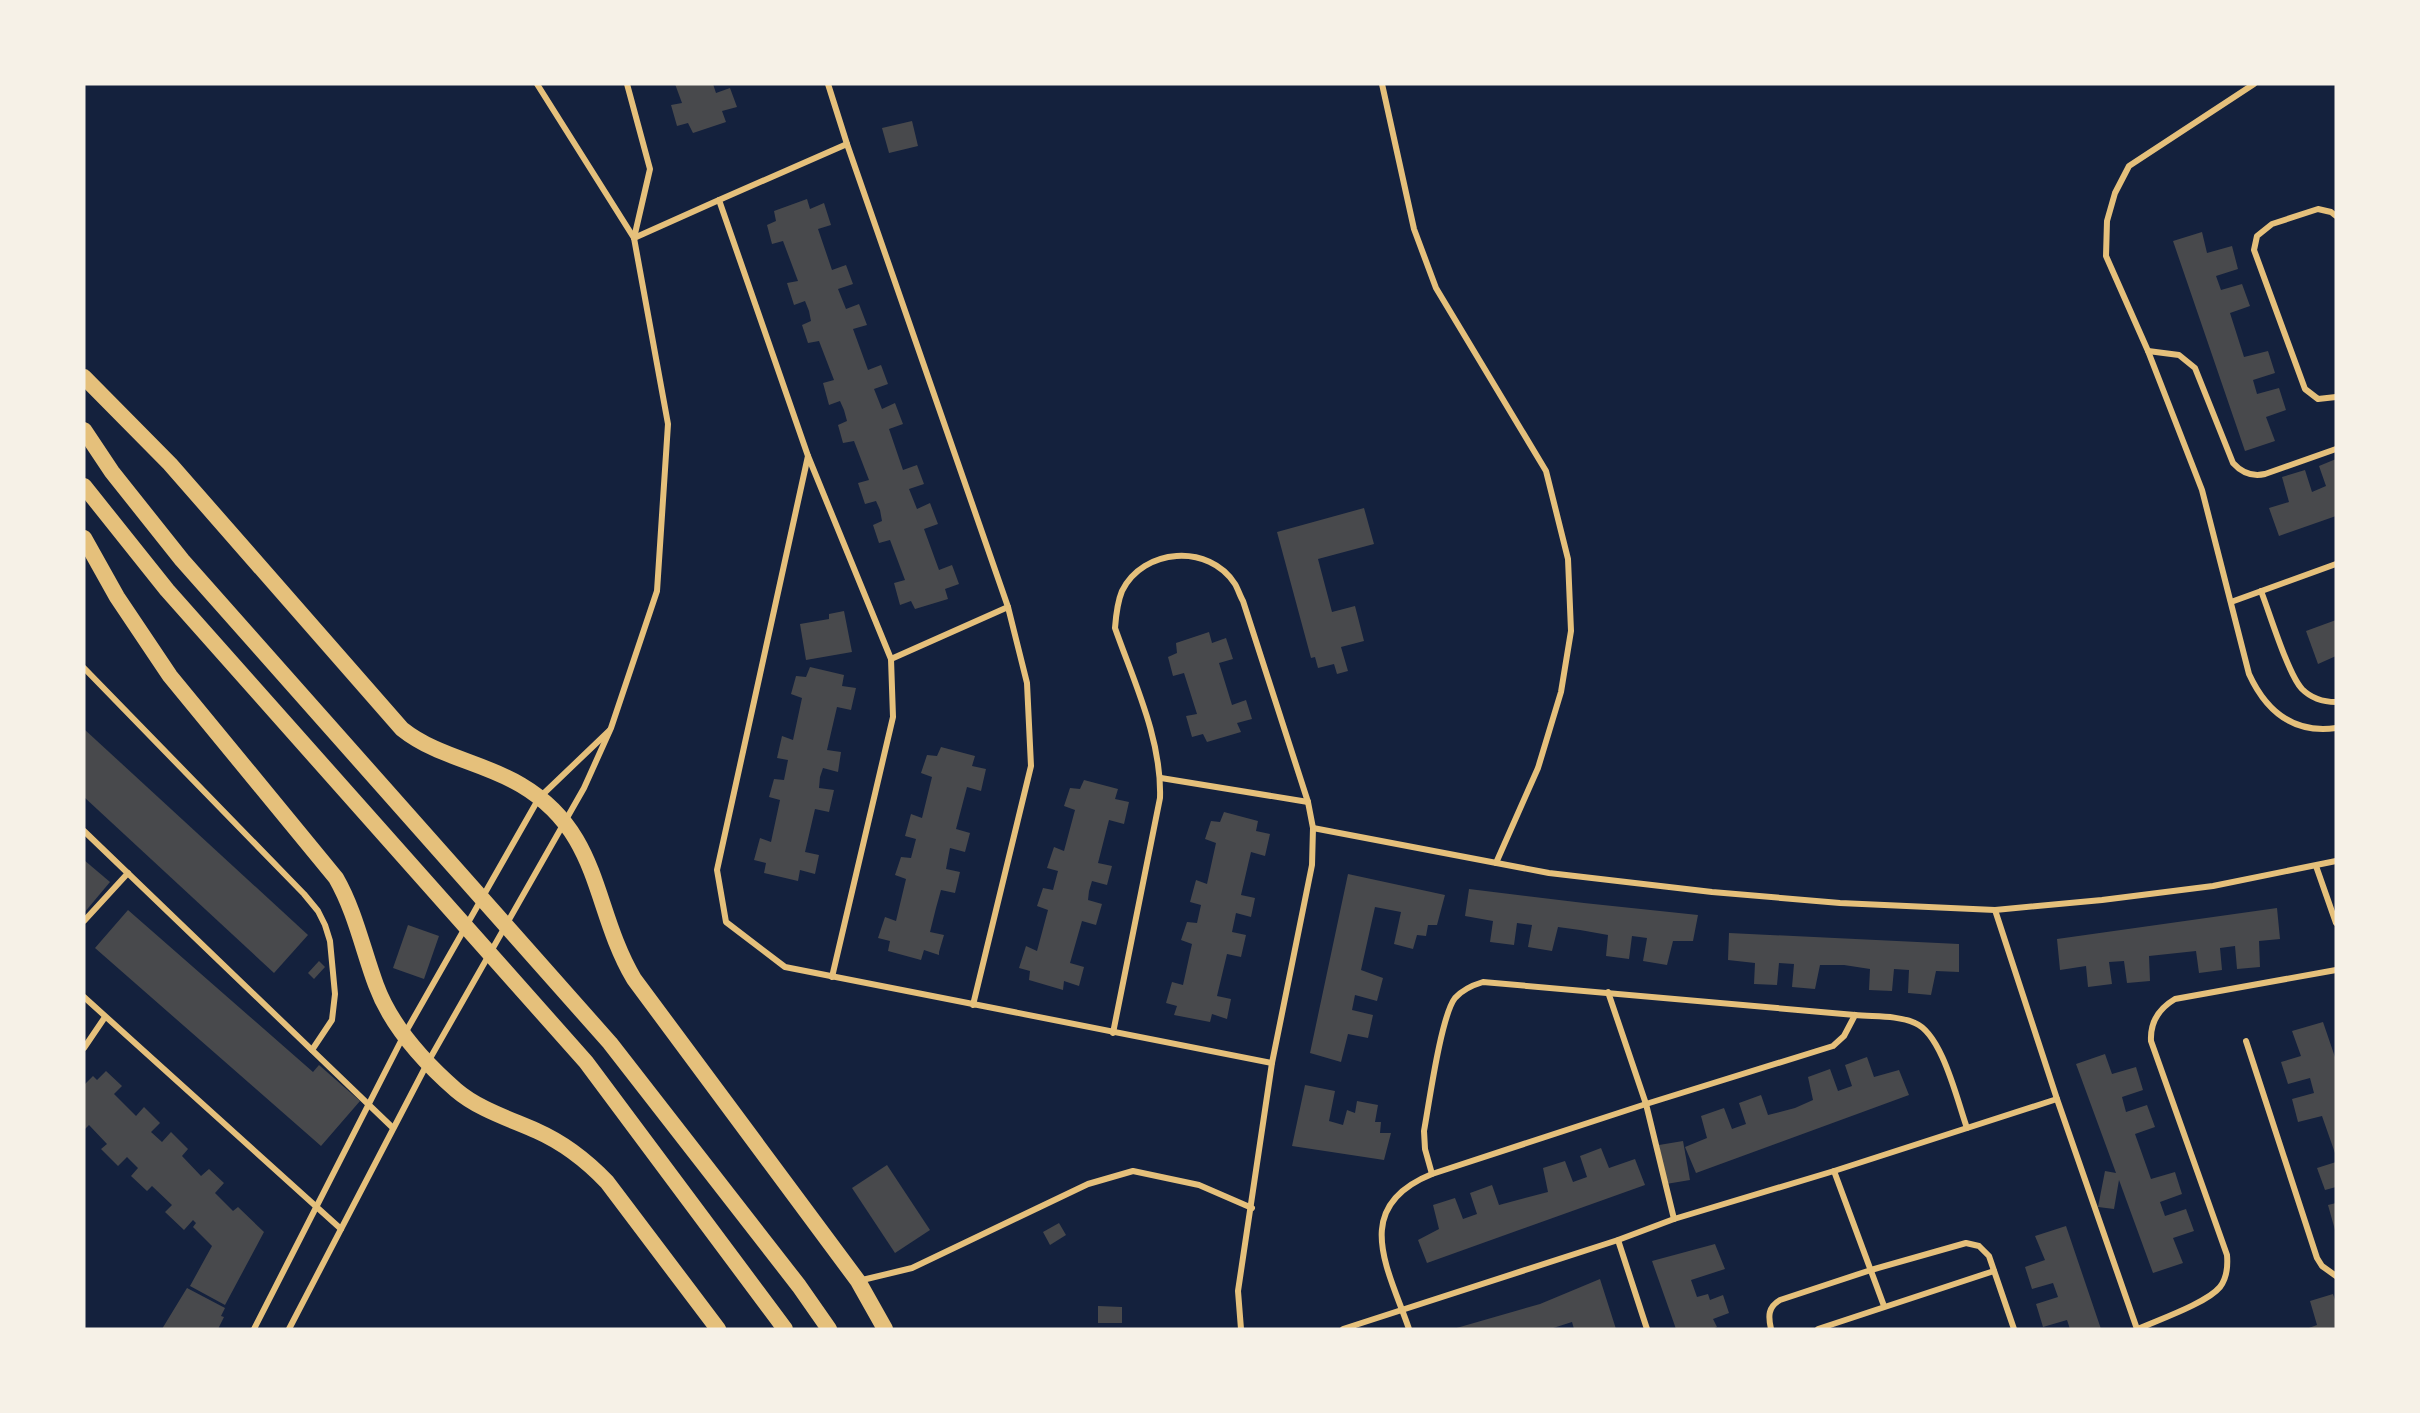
<svg xmlns="http://www.w3.org/2000/svg" width="2420" height="1413" font-family="Quicksand,sans-serif">
<style>
.building{fill:#48494c}
.lines{fill:none;stroke-linecap:round;stroke-linejoin:round}
.minor{stroke:#e5c07b;stroke-width:6}
.trunk{stroke:#e5c07b;stroke-width:16}
</style>
<rect width="100%" height="100%" fill="#14213d"/>
<!-- building -->
<g class="building">
<polygon points="675,84 713,84 716,93 730,88 737,107 722,111 726,122 693,133 688,123 677,126 671,105 682,103"/>
<polygon points="912,121 918,146 889,153 882,128"/>
<polygon points="807,199 810,209 824,203 831,225 818,229 832,270 846,265 853,284 838,289 846,309 859,304 867,325 853,329 868,370 881,365 888,384 874,389 882,409 895,403 903,424 889,429 903,470 917,465 924,484 909,489 917,509 930,503 938,524 924,529 939,570 952,565 959,584 945,589 948,599 915,609 911,601 900,605 894,583 905,580 890,540 879,543 873,525 882,521 880,510 876,501 865,504 858,483 869,480 854,441 843,443 838,425 847,421 844,410 840,401 829,405 823,383 834,380 819,341 808,343 802,325 811,321 809,311 805,301 794,305 787,283 798,281 783,241 772,244 767,225 776,221 774,211"/>
<polygon points="2202,232 2207,253 2232,246 2238,269 2216,276 2221,290 2242,284 2250,306 2230,313 2244,357 2268,351 2275,373 2253,380 2257,394 2279,388 2286,410 2266,417 2275,441 2245,451 2173,241"/>
<polygon points="2336,459 2336,516 2279,536 2269,508 2289,502 2282,477 2305,470 2312,492 2326,486 2319,466"/>
<polygon points="1364,508 1374,544 1318,559 1332,612 1355,606 1364,641 1341,647 1348,671 1337,674 1334,664 1318,668 1315,657 1311,658 1277,532"/>
<polygon points="844,611 852,652 806,660 800,624 829,619 829,614"/>
<polygon points="2336,620 2336,656 2318,664 2306,631"/>
<polygon points="1209,632 1212,643 1226,638 1233,659 1219,663 1232,705 1246,700 1252,719 1237,723 1241,732 1207,742 1203,734 1192,737 1186,716 1197,714 1184,673 1173,676 1168,657 1177,653 1176,643"/>
<polygon points="810,667 844,675 842,686 856,688 851,710 837,707 827,750 841,752 838,772 823,768 820,777 819,788 834,790 829,812 815,809 805,852 819,855 815,874 800,870 798,881 764,873 766,863 754,860 760,838 771,842 780,800 769,797 774,779 784,780 788,760 777,758 782,736 793,740 802,698 791,694 796,676 806,677"/>
<polygon points="84,729 308,935 274,973 84,797"/>
<polygon points="941,747 975,756 972,766 986,769 981,791 967,787 956,829 970,833 965,852 950,848 946,869 960,872 955,893 941,890 936,908 930,932 944,935 939,952 939,955 924,950 921,960 888,951 890,941 878,938 885,917 896,921 906,879 895,875 901,857 911,858 916,839 905,836 911,814 922,818 932,777 921,773 927,755 937,756"/>
<polygon points="1084,780 1118,789 1115,799 1129,802 1124,824 1109,820 1098,863 1112,866 1107,885 1092,881 1089,891 1088,900 1102,904 1096,925 1082,921 1070,963 1084,967 1079,986 1064,981 1063,990 1029,980 1030,971 1019,968 1026,946 1037,951 1048,910 1037,906 1043,888 1053,890 1058,871 1047,868 1054,847 1064,851 1075,810 1064,806 1070,788 1080,789"/>
<polygon points="1224,812 1258,821 1256,831 1270,834 1265,856 1251,852 1241,895 1255,898 1251,917 1236,913 1232,932 1246,935 1241,957 1227,954 1217,996 1231,999 1227,1019 1212,1014 1210,1022 1174,1015 1177,1006 1166,1003 1172,982 1183,985 1192,944 1181,940 1187,922 1197,923 1201,905 1190,902 1196,880 1207,884 1216,843 1205,839 1211,821 1220,822"/>
<polygon points="84,860 110,882 84,913"/>
<polygon points="1348,874 1445,895 1437,925 1428,925 1426,936 1417,935 1413,949 1394,944 1401,912 1375,907 1361,970 1383,978 1377,1001 1355,995 1352,1010 1373,1015 1368,1038 1348,1034 1341,1062 1310,1053"/>
<polygon points="1469,889 1584,903 1698,915 1693,941 1673,941 1667,965 1643,961 1647,938 1632,936 1629,959 1606,956 1608,935 1580,930 1558,927 1552,951 1528,947 1532,925 1517,923 1514,945 1490,942 1493,921 1465,916"/>
<polygon points="2277,908 2280,939 2259,941 2260,967 2237,969 2235,946 2220,948 2222,970 2199,973 2196,951 2149,956 2150,981 2127,983 2124,961 2109,962 2112,984 2088,987 2086,966 2060,970 2057,939"/>
<polygon points="128,910 313,1072 319,1065 360,1101 321,1146 95,948"/>
<polygon points="408,925 439,936 424,979 393,968"/>
<polygon points="1729,933 1959,944 1959,972 1936,971 1931,995 1908,993 1909,970 1894,969 1892,991 1869,990 1870,969 1844,965 1820,965 1815,989 1792,987 1794,964 1779,963 1777,985 1754,984 1755,963 1728,960"/>
<polygon points="319,961 325,967 314,979 308,973"/>
<polygon points="2323,1022 2336,1060 2336,1156 2322,1116 2298,1122 2292,1099 2314,1093 2310,1078 2288,1084 2281,1062 2301,1056 2292,1031"/>
<polygon points="2105,1054 2112,1074 2136,1067 2143,1090 2122,1097 2126,1112 2147,1105 2155,1127 2135,1134 2151,1179 2175,1172 2182,1194 2160,1202 2165,1216 2186,1209 2194,1231 2173,1238 2183,1263 2153,1273 2119,1180 2114,1209 2098,1207 2105,1171 2116,1173 2076,1064"/>
<polygon points="1867,1057 1874,1077 1899,1070 1909,1095 1696,1173 1685,1147 1707,1138 1701,1116 1724,1108 1732,1129 1746,1124 1739,1103 1761,1095 1768,1115 1795,1108 1813,1100 1808,1077 1830,1069 1838,1091 1852,1086 1845,1065"/>
<polygon points="106,1071 122,1086 114,1094 136,1116 144,1107 160,1123 151,1132 162,1142 171,1132 188,1149 182,1156 201,1176 209,1169 224,1183 215,1193 233,1211 238,1207 264,1232 225,1305 190,1286 212,1246 193,1227 196,1223 193,1220 184,1230 165,1212 172,1205 152,1186 147,1191 131,1176 138,1168 127,1157 118,1166 101,1149 107,1144 89,1125 84,1130 84,1085 93,1076 97,1080"/>
<polygon points="1305,1085 1335,1091 1329,1121 1343,1125 1347,1110 1355,1113 1357,1101 1378,1105 1375,1122 1381,1122 1380,1133 1391,1133 1384,1160 1292,1146"/>
<polygon points="1683,1141 1690,1180 1666,1184 1659,1145"/>
<polygon points="1601,1148 1609,1168 1635,1159 1645,1185 1427,1263 1418,1240 1439,1229 1433,1205 1455,1198 1463,1219 1477,1214 1470,1193 1492,1185 1499,1205 1548,1192 1543,1168 1565,1161 1573,1182 1587,1177 1580,1156"/>
<polygon points="2336,1162 2336,1187 2325,1190 2317,1168"/>
<polygon points="887,1165 930,1230 895,1253 852,1188"/>
<polygon points="2336,1203 2336,1230 2335,1230 2328,1205"/>
<polygon points="1059,1223 1066,1235 1050,1245 1043,1232"/>
<polygon points="2066,1226 2101,1329 2070,1329 2067,1320 2043,1327 2036,1304 2058,1297 2053,1283 2032,1289 2025,1267 2045,1260 2035,1236"/>
<polygon points="1715,1244 1725,1269 1691,1280 1697,1297 1708,1294 1710,1300 1723,1295 1729,1313 1713,1319 1717,1327 1712,1329 1676,1329 1652,1261"/>
<polygon points="1600,1279 1616,1329 1574,1329 1572,1322 1550,1329 1453,1329 1540,1304"/>
<polygon points="187,1288 225,1308 221,1316 224,1317 218,1329 162,1329"/>
<polygon points="2333,1294 2336,1303 2336,1329 2306,1329 2317,1325 2310,1301"/>
<polygon points="1098,1306 1122,1307 1122,1323 1098,1323"/>
</g>
<g class="lines">
<!-- minor -->
<g class="minor">
<polyline points="627,84 650,169 634,238"/>
<polyline points="828,84 847,144"/>
<polyline points="1382,84 1414,229 1436,288 1546,471 1568,559 1571,631 1561,692 1538,768 1496,863"/>
<path d="M2254 84 2129 166 2115 193 2107 221 2106 256 2148 351 2202 490 2249 674C2266 711 2293 734 2336 728"/>
<polyline points="2336,216 2331,212 2318,209 2272,224 2257,236 2254,250 2305,389 2318,399 2336,397"/>
<polyline points="634,238 719,200"/>
<path d="M2148 351 2179 355 2195 368 2233 463C2242 473 2252 477 2265 474L2336 449"/>
<polyline points="808,456 891,659 1008,607"/>
<path d="M2261 591C2270 614 2288 674 2302 689 2311 698 2323 702 2336 702"/>
<polyline points="2231,602 2336,564"/>
<polyline points="84,668 304,894 318,911 325,925 330,941 335,994 332,1020 312,1050"/>
<polyline points="1161,778 1308,802"/>
<polyline points="1313,828 1549,873 1712,892 1840,903 1995,910 2102,900 2213,886 2336,861"/>
<polyline points="84,831 393,1128"/>
<polyline points="2316,866 2336,923"/>
<polyline points="1995,910 2057,1099 2137,1329"/>
<polyline points="84,921 128,873"/>
<polyline points="832,977 893,717 891,659"/>
<polyline points="1608,992 1646,1104 1674,1219"/>
<polyline points="84,997 341,1229"/>
<polyline points="973,1005 1031,766 1027,683 1008,607 847,144 719,200 808,456 717,870 726,922 785,967 1272,1063"/>
<path d="M1113 1033 1160 798C1162 740 1134 682 1115 628 1116 615 1117 603 1122 591 1143 548 1209 543 1235 584 1238 589 1240 596 1243 601L1308 802 1313 828 1312 865 1272 1063 1238 1291 1241 1329"/>
<polyline points="2246,1041 2317,1258 2322,1266 2336,1276"/>
<polyline points="84,1048 105,1017"/>
<polyline points="1834,1171 1884,1306"/>
<path d="M1432 1174 1425 1149 1424 1131C1429 1104 1441 1016 1455 998 1463 989 1473 985 1483 982L1855 1015C1874 1017 1897 1015 1915 1023 1942 1034 1957 1100 1967 1128"/>
<polyline points="1618,1240 1647,1329"/>
<polyline points="858,1281 912,1268 1088,1184 1133,1171 1199,1185 1252,1208"/>
<polyline points="254,1329 404,1035 539,798 609,731"/>
<polyline points="289,1329 428,1062 584,788 611,728 657,591 668,424 634,238 537,84"/>
<polyline points="1343,1329 1618,1240 1674,1219 1834,1171 2057,1099"/>
<path d="M1409 1329C1388 1268 1350 1207 1432 1174L1646 1104 1833 1046 1844 1036 1855 1015"/>
<path d="M1771 1329C1768 1316 1768 1307 1780 1300L1871 1270 1966 1243 1979 1246 1989 1256 2014 1329"/>
<polyline points="1818,1329 1994,1271"/>
<path d="M2138 1329C2158 1320 2207 1303 2220 1287 2227 1278 2228 1267 2227 1255L2151 1041C2150 1022 2158 1009 2175 999L2336 970"/>
</g>
<!-- trunk -->
<g class="trunk">
<path d="M84 377 170 464 402 729C437 757 483 762 521 785 602 833 592 908 634 979L858 1281 885 1329"/>
<polyline points="84,430 112,472 182,560 610,1043 799,1286 829,1329"/>
<polyline points="84,486 167,590 586,1062 785,1329"/>
<path d="M84 538 117 597 170 676 336 878C355 911 363 950 376 985 391 1026 424 1062 456 1090 478 1109 510 1119 537 1131 564 1143 586 1160 607 1182L718 1329"/>
</g>
</g>
<!-- border -->
<rect width="2420" height="1413" fill="none" stroke="#f6f1e7" stroke-width="171"/>
</svg>
